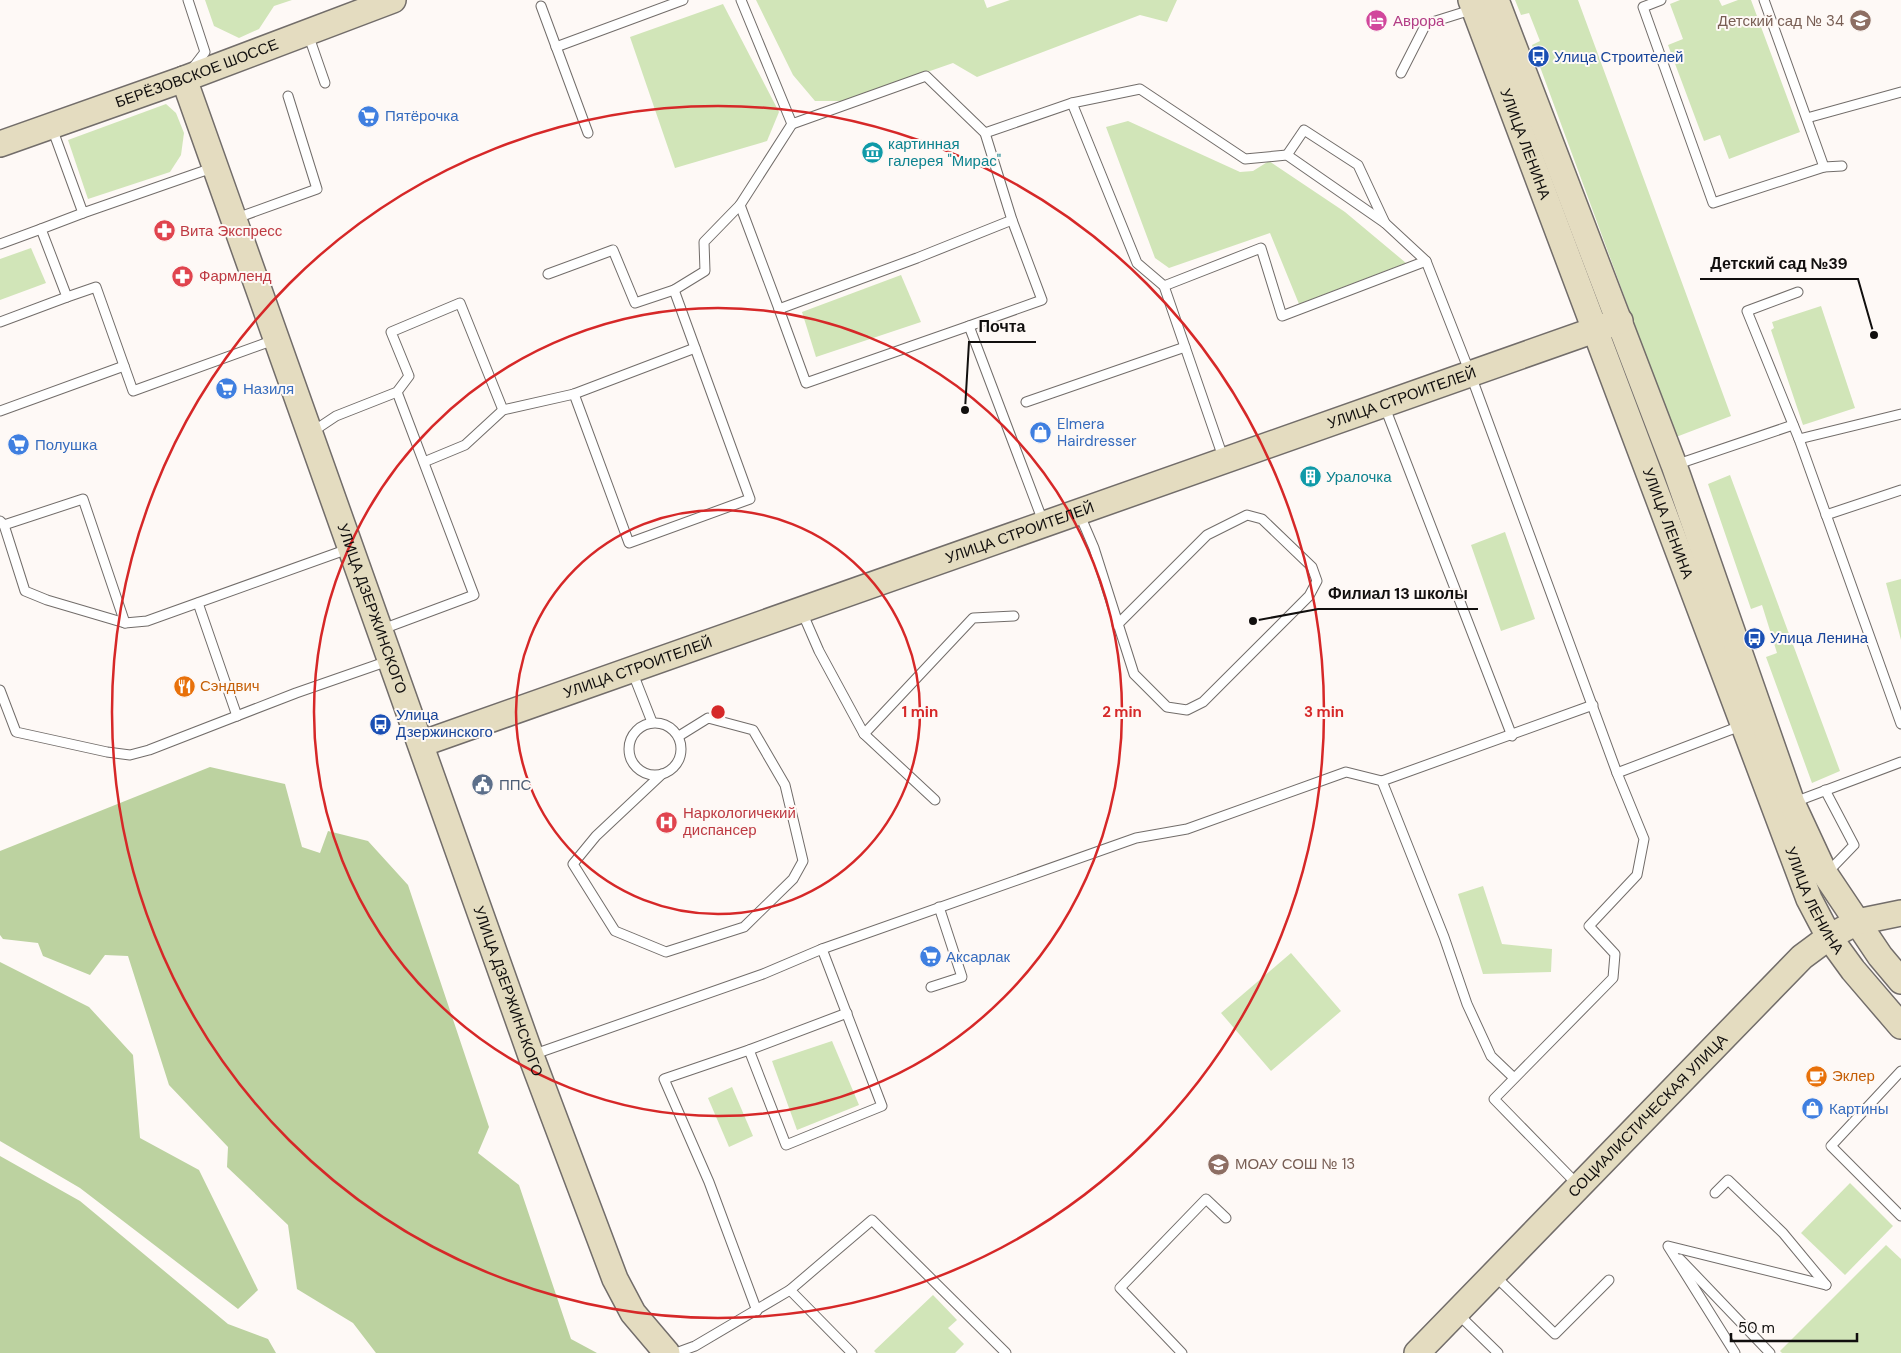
<svg xmlns="http://www.w3.org/2000/svg" width="1901" height="1353" font-family="'DM Sans',sans-serif">
<style>
.green{fill:#d1e5b8}
.forest{fill:#bcd2a0}
.lines{fill:none;stroke-linecap:round;stroke-linejoin:round}
.lane-casing{stroke:#726d6a;stroke-width:11}
.secondary-casing{stroke:#726d6a;stroke-width:28}
.lane{stroke:#fff;stroke-width:9}
.secondary{stroke:#e4dcc0;stroke-width:25}
.ring{fill:none;stroke:#d62828;stroke-width:2.5}
.labels{text-anchor:middle;dominant-baseline:central;stroke-width:4;stroke-linejoin:round;paint-order:stroke}
.hotel-label{font-size:15px;fill:#b23c85;stroke:#fef9f6;text-anchor:start}
.education-label{font-size:15px;fill:#785e54;stroke:#fef9f6;text-anchor:end}
.transit-label{font-size:15px;fill:#164399;stroke:#fef9f6;text-anchor:start}
.street-label{font-size:15px;fill:#110f0e;stroke:#fef9f6}
.shop-label{font-size:15px;fill:#366cbe;stroke:#fef9f6;text-anchor:start}
.culture-label{font-size:15px;fill:#0d838f;stroke:#fef9f6;text-anchor:start}
.health-label{font-size:15px;fill:#be3a42;stroke:#fef9f6;text-anchor:start}
.food-label{font-size:15px;fill:#c56008;stroke:#fef9f6;text-anchor:start}
.service-label{font-size:15px;fill:#4e5e75;stroke:#fef9f6;text-anchor:start}
.centre{fill:#d62828;stroke:#fef9f6;stroke-width:2.5}
.ring-label{font-size:15px;text-anchor:middle;font-weight:bold;fill:#d62828;stroke:#fef9f6;stroke-width:4;stroke-linejoin:round;paint-order:stroke}
.leader{fill:none;stroke:#110f0e;stroke-width:2}
.callout-dot{fill:#110f0e;stroke:#fef9f6;stroke-width:2}
.callout-label{font-size:16px;text-anchor:middle;font-weight:bold;fill:#110f0e;stroke:#fef9f6;stroke-width:4;stroke-linejoin:round;paint-order:stroke}
</style>
<rect width="100%" height="100%" fill="#fef9f6"/>
<!-- green -->
<g class="green">
<polygon points="205,0 292,0 274,6 259,29 239,38 214,26"/>
<polygon points="756,0 984,0 987,8 1010,0 1177,0 1167,22 1140,15 977,77 953,63 844,101 815,101 793,75"/>
<polygon points="1515,0 1578,0 1731,416 1676,437 1532,45 1540,41 1529,13 1521,15"/>
<polygon points="1680,0 1719,0 1722,6 1738,0 1751,0 1800,132 1729,159 1720,135 1704,141 1668,45 1683,39 1670,4"/>
<polygon points="723,4 779,112 767,141 675,168 630,37"/>
<polygon points="166,104 176,113 184,133 181,155 170,172 88,199 68,140"/>
<polygon points="1128,121 1240,172 1253,171 1269,161 1345,212 1406,263 1299,304 1270,233 1169,268 1155,258 1106,127"/>
<polygon points="31,248 46,283 0,300 0,259"/>
<polygon points="901,275 921,322 816,357 802,312"/>
<polygon points="1821,306 1855,408 1803,425 1771,330 1774,328 1772,322"/>
<polygon points="1730,475 1840,771 1812,783 1766,657 1777,653 1762,605 1751,609 1708,484"/>
<polygon points="1505,532 1535,619 1501,631 1471,545"/>
<polygon points="1901,579 1901,640 1886,583"/>
<polygon points="1483,886 1502,944 1552,949 1551,972 1483,974 1458,894"/>
<polygon points="1291,953 1341,1011 1271,1071 1221,1013"/>
<polygon points="832,1041 859,1105 797,1130 772,1061"/>
<polygon points="732,1087 753,1136 729,1147 708,1098"/>
<polygon points="1850,1183 1893,1226 1845,1275 1801,1233"/>
<polygon points="1886,1245 1901,1259 1901,1353 1782,1353 1780,1351"/>
<polygon points="933,1295 957,1320 948,1328 964,1344 955,1353 876,1353 874,1351"/>
</g>
<!-- forest -->
<g class="forest">
<polygon points="210,767 285,784 302,847 320,853 328,831 368,841 408,885 489,1127 478,1153 519,1185 571,1339 597,1353 376,1353 353,1323 297,1289 288,1225 227,1167 228,1147 169,1085 128,956 105,955 90,975 43,956 38,943 3,939 0,935 0,851"/>
<polygon points="0,962 89,1007 133,1055 140,1138 199,1170 258,1290 238,1309 80,1188 0,1141"/>
<polygon points="0,1156 80,1201 228,1324 268,1339 276,1353 0,1353"/>
</g>
<g class="lines">
<defs>
<g id="lane">
<polyline points="188,0 205,52 192,69"/>
<polyline points="741,0 792,124 926,76 985,133 1012,220 1042,300 969,326 1044,524"/>
<polyline points="1661,0 1643,7 1713,203 1824,167 1842,166"/>
<polyline points="1764,0 1824,167"/>
<polyline points="541,6 588,133"/>
<polyline points="308,34 325,83"/>
<polyline points="556,47 683,0"/>
<polyline points="1401,73 1426,24 1474,9"/>
<polyline points="1072,103 1137,263 1164,286 1224,460"/>
<polyline points="1807,118 1901,92"/>
<polyline points="52,128 83,213 215,167"/>
<polyline points="985,133 1072,103 1140,89 1245,159 1287,155 1385,223 1426,261 1470,373 1617,773"/>
<polyline points="1287,155 1304,130 1358,165 1385,223"/>
<polyline points="234,219 317,189 288,96"/>
<polyline points="0,244 41,229"/>
<polyline points="548,274 613,250 635,303 674,290 750,499 629,543 574,394"/>
<polyline points="1164,286 1261,248 1282,316 1426,261"/>
<polyline points="674,290 705,271 704,242 740,205"/>
<polyline points="1798,292 1747,311 1799,439 1901,724"/>
<polyline points="67,297 96,287 133,391 274,340"/>
<polyline points="779,309 740,205 792,124"/>
<polyline points="0,322 67,297 41,229 83,213"/>
<polyline points="969,326 806,383 779,309 917,258 1012,220"/>
<polyline points="1026,402 1185,347"/>
<polyline points="1384,405 1512,736"/>
<polyline points="0,411 124,366"/>
<polyline points="312,432 336,416 397,392 409,376 391,332 460,303 503,410"/>
<polyline points="1799,439 1901,414"/>
<polyline points="424,462 465,445 503,410 574,394 695,348"/>
<polyline points="1675,465 1793,425"/>
<polyline points="1079,513 1094,548 1134,674 1167,707 1187,710 1203,702 1309,596 1317,581 1312,567 1262,519 1247,515 1207,535 1117,625"/>
<polyline points="1826,515 1901,490"/>
<polyline points="0,521 4,525 25,591 47,600 125,623"/>
<polyline points="4,525 83,499 125,623 147,621 348,549"/>
<polyline points="198,603 237,716"/>
<polyline points="802,612 819,651 864,734 935,800"/>
<polyline points="380,630 474,595 397,392"/>
<polyline points="632,671 652,722"/>
<polyline points="0,690 16,732 107,752 130,755 149,750 296,693 388,661"/>
<circle cx="655" cy="749" r="26"/>
<polyline points="864,734 973,618 1014,616"/>
<polyline points="662,774 596,836 573,864 615,931 666,952 744,927 793,879 803,861 785,785 753,730 708,718 679,736"/>
<polyline points="1382,781 1444,937 1467,1004 1491,1056 1514,1078"/>
<polyline points="1825,790 1854,845 1827,873"/>
<polyline points="1792,803 1901,762"/>
<polyline points="822,949 1136,838 1187,829 1346,772 1382,781 1593,705"/>
<polyline points="931,987 962,977 939,907"/>
<polyline points="532,1055 763,974 822,949 882,1106 786,1145 749,1050"/>
<polyline points="1901,1071 1831,1146 1901,1216"/>
<polyline points="1578,1185 1494,1099 1613,978 1615,954 1589,926 1637,875 1644,839 1617,773 1743,725"/>
<polyline points="1715,1193 1728,1180 1783,1233 1826,1285"/>
<polyline points="1680,1259 1770,1353"/>
<polyline points="1494,1275 1555,1334 1609,1280"/>
<polyline points="790,1290 852,1353"/>
<polyline points="757,1311 709,1182 664,1079 749,1050 847,1013"/>
<polyline points="1457,1313 1498,1353"/>
<polyline points="676,1353 695,1346 790,1290 872,1220 1006,1353"/>
<polyline points="1182,1353 1120,1288 1206,1199 1226,1218"/>
<polyline points="1735,1353 1668,1246 1826,1285"/>
</g>
<g id="secondary">
<path id="s1" d="M1471 0 1809 899 1829 937 1853 970 1901 1026"/>
<polyline points="1496,0 1674,465 1792,803 1825,874 1880,956 1901,981"/>
<path id="s2" d="M184 79 531 1056 615 1279 633 1313 667 1353"/>
<path id="s3" d="M0 144 184 79 393 0"/>
<path id="s4" d="M421 744 1620 321"/>
<path id="s5" d="M1417 1353 1802 957 1829 937 1857 922 1901 913"/>
</g>
</defs>
<!-- lane casing -->
<use href="#lane" class="lane-casing"/>
<!-- secondary casing -->
<use href="#secondary" class="secondary-casing"/>
<!-- lane -->
<use href="#lane" class="lane"/>
<!-- secondary -->
<use href="#secondary" class="secondary"/>
</g>
<!-- distance rings -->
<g class="ring">
<circle cx="718" cy="712" r="202"/>
<circle cx="718" cy="712" r="404"/>
<circle cx="718" cy="712" r="606"/>
</g>
<!-- icons -->
<defs>
<symbol id="hotel-disc" viewBox="-11 -11 22 22"><circle r="9.5" fill="#d1479c" stroke="#fef9f6"/><path d="M-6-4.5h1.5V1H6V5H4.5V3h-9V5H-6ZM-4 0a1.8 1.8 0 1 1 3.6 0ZM.5 0V-2.5h3Q6-2.5 6 0Z" fill="#fff"/></symbol>
<symbol id="school-disc" viewBox="-11 -11 22 22"><circle r="9.5" fill="#8d6e63" stroke="#fef9f6"/><path d="M0-5L7-2L0 1L-7-2ZM-4 1L0 2.5L4 1V4Q0 6-4 4Z" fill="#fff"/></symbol>
<symbol id="bus-disc" viewBox="-11 -11 22 22"><circle r="9.5" fill="#1a4fb4" stroke="#fef9f6"/><path d="M-5-6H5V4H4V6H2V4H-2V6H-4V4H-5ZM-3.5-4V0h7V-4ZM-3.5 1.2v1.5H-2V1.2ZM2 1.2v1.5H3.5V1.2Z" fill="#fff"/></symbol>
<symbol id="supermarket-disc" viewBox="-11 -11 22 22"><circle r="9.5" fill="#3f7fe0" stroke="#fef9f6"/><path d="M-6-5.5h2.5l.6 2H6L4.5 2H-2.5L-4.4-4H-6ZM-1.5 3.2a1.3 1.3 0 1 0 .1 0ZM3 3.2a1.3 1.3 0 1 0 .1 0Z" fill="#fff"/></symbol>
<symbol id="museum-disc" viewBox="-11 -11 22 22"><circle r="9.5" fill="#0f9aa8" stroke="#fef9f6"/><path d="M0-6L6-3V-2H-6V-3ZM-5-1h2V3h-2ZM-1-1h2V3h-2ZM3-1h2V3H3ZM-6 4H6V6H-6Z" fill="#fff"/></symbol>
<symbol id="pharmacy-disc" viewBox="-11 -11 22 22"><circle r="9.5" fill="#e0444e" stroke="#fef9f6"/><path d="M-2-6h4v4h4v4h-4v4h-4v-4h-4v-4h4Z" fill="#fff"/></symbol>
<symbol id="shop-disc" viewBox="-11 -11 22 22"><circle r="9.5" fill="#3f7fe0" stroke="#fef9f6"/><path d="M-5-2.5h2.3a2.7 3.5 0 0 1 5.4 0H5L5.5 6h-11ZM-1.5-2.5h3a1.5 2.3 0 0 0-3 0Z" fill="#fff"/></symbol>
<symbol id="building-disc" viewBox="-11 -11 22 22"><circle r="9.5" fill="#0f9aa8" stroke="#fef9f6"/><path d="M-4-6H4V6H1V3H-1V6H-4ZM-2.5-4.3h1.7v1.8h-1.7ZM.8-4.3h1.7v1.8H.8ZM-2.5-1h1.7V.8h-1.7ZM.8-1h1.7V.8H.8Z" fill="#fff"/></symbol>
<symbol id="restaurant-disc" viewBox="-11 -11 22 22"><circle r="9.5" fill="#e8710a" stroke="#fef9f6"/><path d="M-5-6h1v4h1v-4h1v4h1v-4h1v5L-1.5 .5V6h-2V.5L-5-1ZM5-6V6H3V1.5H1.5Q1.5-4 5-6Z" fill="#fff"/></symbol>
<symbol id="civic-disc" viewBox="-11 -11 22 22"><circle r="9.5" fill="#5c6f8a" stroke="#fef9f6"/><path d="M-.6-6.5H3V-4.5H.6V-3L4-1V1h2V6H-6V1h2V-1L-.6-3ZM-1.2 2.5V6h2.4V2.5Z" fill="#fff"/></symbol>
<symbol id="hospital-disc" viewBox="-11 -11 22 22"><circle r="9.5" fill="#e0444e" stroke="#fef9f6"/><path d="M-5-5h3v3.5h4V-5h3V5h-3V1.5h-4V5h-3Z" fill="#fff"/></symbol>
<symbol id="cafe-disc" viewBox="-11 -11 22 22"><circle r="9.5" fill="#e8710a" stroke="#fef9f6"/><path d="M-5.5-4.5H6V0H3Q3 3.5 0 3.5H-2.5Q-5.5 3.5-5.5 0ZM3-3.2v2h1.7v-2ZM-6 4.5H4V6H-6Z" fill="#fff"/></symbol>
</defs>
<g fill-rule="evenodd">
<use href="#hotel-disc" x="1364" y="8" width="25" height="25"/>
<use href="#school-disc" x="1848" y="8" width="25" height="25"/>
<use href="#bus-disc" x="1526" y="44" width="25" height="25"/>
<use href="#supermarket-disc" x="356" y="104" width="25" height="25"/>
<use href="#museum-disc" x="860" y="140" width="25" height="25"/>
<use href="#pharmacy-disc" x="152" y="218" width="25" height="25"/>
<use href="#pharmacy-disc" x="170" y="264" width="25" height="25"/>
<use href="#supermarket-disc" x="214" y="376" width="25" height="25"/>
<use href="#shop-disc" x="1028" y="420" width="25" height="25"/>
<use href="#supermarket-disc" x="6" y="432" width="25" height="25"/>
<use href="#building-disc" x="1298" y="464" width="25" height="25"/>
<use href="#bus-disc" x="1742" y="626" width="25" height="25"/>
<use href="#restaurant-disc" x="172" y="674" width="25" height="25"/>
<use href="#bus-disc" x="368" y="712" width="25" height="25"/>
<use href="#civic-disc" x="470" y="772" width="25" height="25"/>
<use href="#hospital-disc" x="654" y="810" width="25" height="25"/>
<use href="#supermarket-disc" x="918" y="944" width="25" height="25"/>
<use href="#cafe-disc" x="1804" y="1064" width="25" height="25"/>
<use href="#shop-disc" x="1800" y="1096" width="25" height="25"/>
<use href="#school-disc" x="1206" y="1152" width="25" height="25"/>
</g>
<g class="labels">
<!-- hotel labels -->
<g class="hotel-label">
<text x="1393" y="21">Аврора</text>
</g>
<!-- education labels -->
<g class="education-label">
<text x="1844" y="21">Детский сад № 34</text>
<text x="1235" y="1164" text-anchor="start">МОАУ СОШ № 13</text>
</g>
<!-- transit labels -->
<g class="transit-label">
<text x="1554" y="57">Улица Строителей</text>
<text x="1770" y="638">Улица Ленина</text>
<text x="396" y="715">Улица<tspan x="396" dy="17">Дзержинского</tspan></text>
</g>
<!-- street labels -->
<g class="street-label">
<text stroke="none"><textPath href="#s3" startOffset="209">БЕРЁЗОВСКОЕ ШОССЕ</textPath></text>
<text stroke="none"><textPath href="#s1" startOffset="154">УЛИЦА ЛЕНИНА</textPath></text>
<text stroke="none"><textPath href="#s4" startOffset="1040">УЛИЦА СТРОИТЕЛЕЙ</textPath></text>
<text stroke="none"><textPath href="#s1" startOffset="559">УЛИЦА ЛЕНИНА</textPath></text>
<text stroke="none"><textPath href="#s4" startOffset="635">УЛИЦА СТРОИТЕЛЕЙ</textPath></text>
<text stroke="none"><textPath href="#s2" startOffset="562">УЛИЦА ДЗЕРЖИНСКОГО</textPath></text>
<text stroke="none"><textPath href="#s4" startOffset="230">УЛИЦА СТРОИТЕЛЕЙ</textPath></text>
<text stroke="none"><textPath href="#s1" startOffset="964">УЛИЦА ЛЕНИНА</textPath></text>
<text stroke="none"><textPath href="#s2" startOffset="968">УЛИЦА ДЗЕРЖИНСКОГО</textPath></text>
<text stroke="none"><textPath href="#s5" startOffset="331">СОЦИАЛИСТИЧЕСКАЯ УЛИЦА</textPath></text>
</g>
<!-- shop labels -->
<g class="shop-label">
<text x="385" y="116">Пятёрочка</text>
<text x="243" y="389">Назиля</text>
<text x="1057" y="424">Elmera<tspan x="1057" dy="17">Hairdresser</tspan></text>
<text x="35" y="445">Полушка</text>
<text x="946" y="957">Аксарлак</text>
<text x="1829" y="1109">Картины</text>
</g>
<!-- culture labels -->
<g class="culture-label">
<text x="888" y="144">картинная<tspan x="888" dy="17">галерея "Мирас"</tspan></text>
<text x="1326" y="477">Уралочка</text>
</g>
<!-- health labels -->
<g class="health-label">
<text x="180" y="231">Вита Экспресс</text>
<text x="199" y="276">Фармленд</text>
<text x="683" y="813">Наркологичекий<tspan x="683" dy="17">диспансер</tspan></text>
</g>
<!-- food labels -->
<g class="food-label">
<text x="200" y="686">Сэндвич</text>
<text x="1832" y="1076">Эклер</text>
</g>
<!-- service labels -->
<g class="service-label">
<text x="499" y="785">ППС</text>
</g>
</g>
<circle cx="718" cy="712" r="8" class="centre"/>
<g class="ring-label">
<text x="920" y="717">1 min</text>
<text x="1122" y="717">2 min</text>
<text x="1324" y="717">3 min</text>
</g>
<!-- callouts -->
<path class="leader" d="M1874 335L1858 279H1700M965 410L969 342H1036M1253 621L1318 609H1478"/>
<g class="callout-dot">
<circle cx="1874" cy="335" r="5"/>
<circle cx="965" cy="410" r="5"/>
<circle cx="1253" cy="621" r="5"/>
</g>
<g class="callout-label">
<text x="1779" y="269">Детский сад №39</text>
<text x="1002" y="332">Почта</text>
<text x="1398" y="599">Филиал 13 школы</text>
</g>
<!-- scale -->
<path d="M1731 1333v8h126v-8" fill="none" stroke="#110f0e" stroke-width="2.5"/>
<text x="1738" y="1333" font-size="15" fill="#110f0e" stroke="#fef9f6" stroke-width="4" paint-order="stroke">50 m</text>
</svg>
